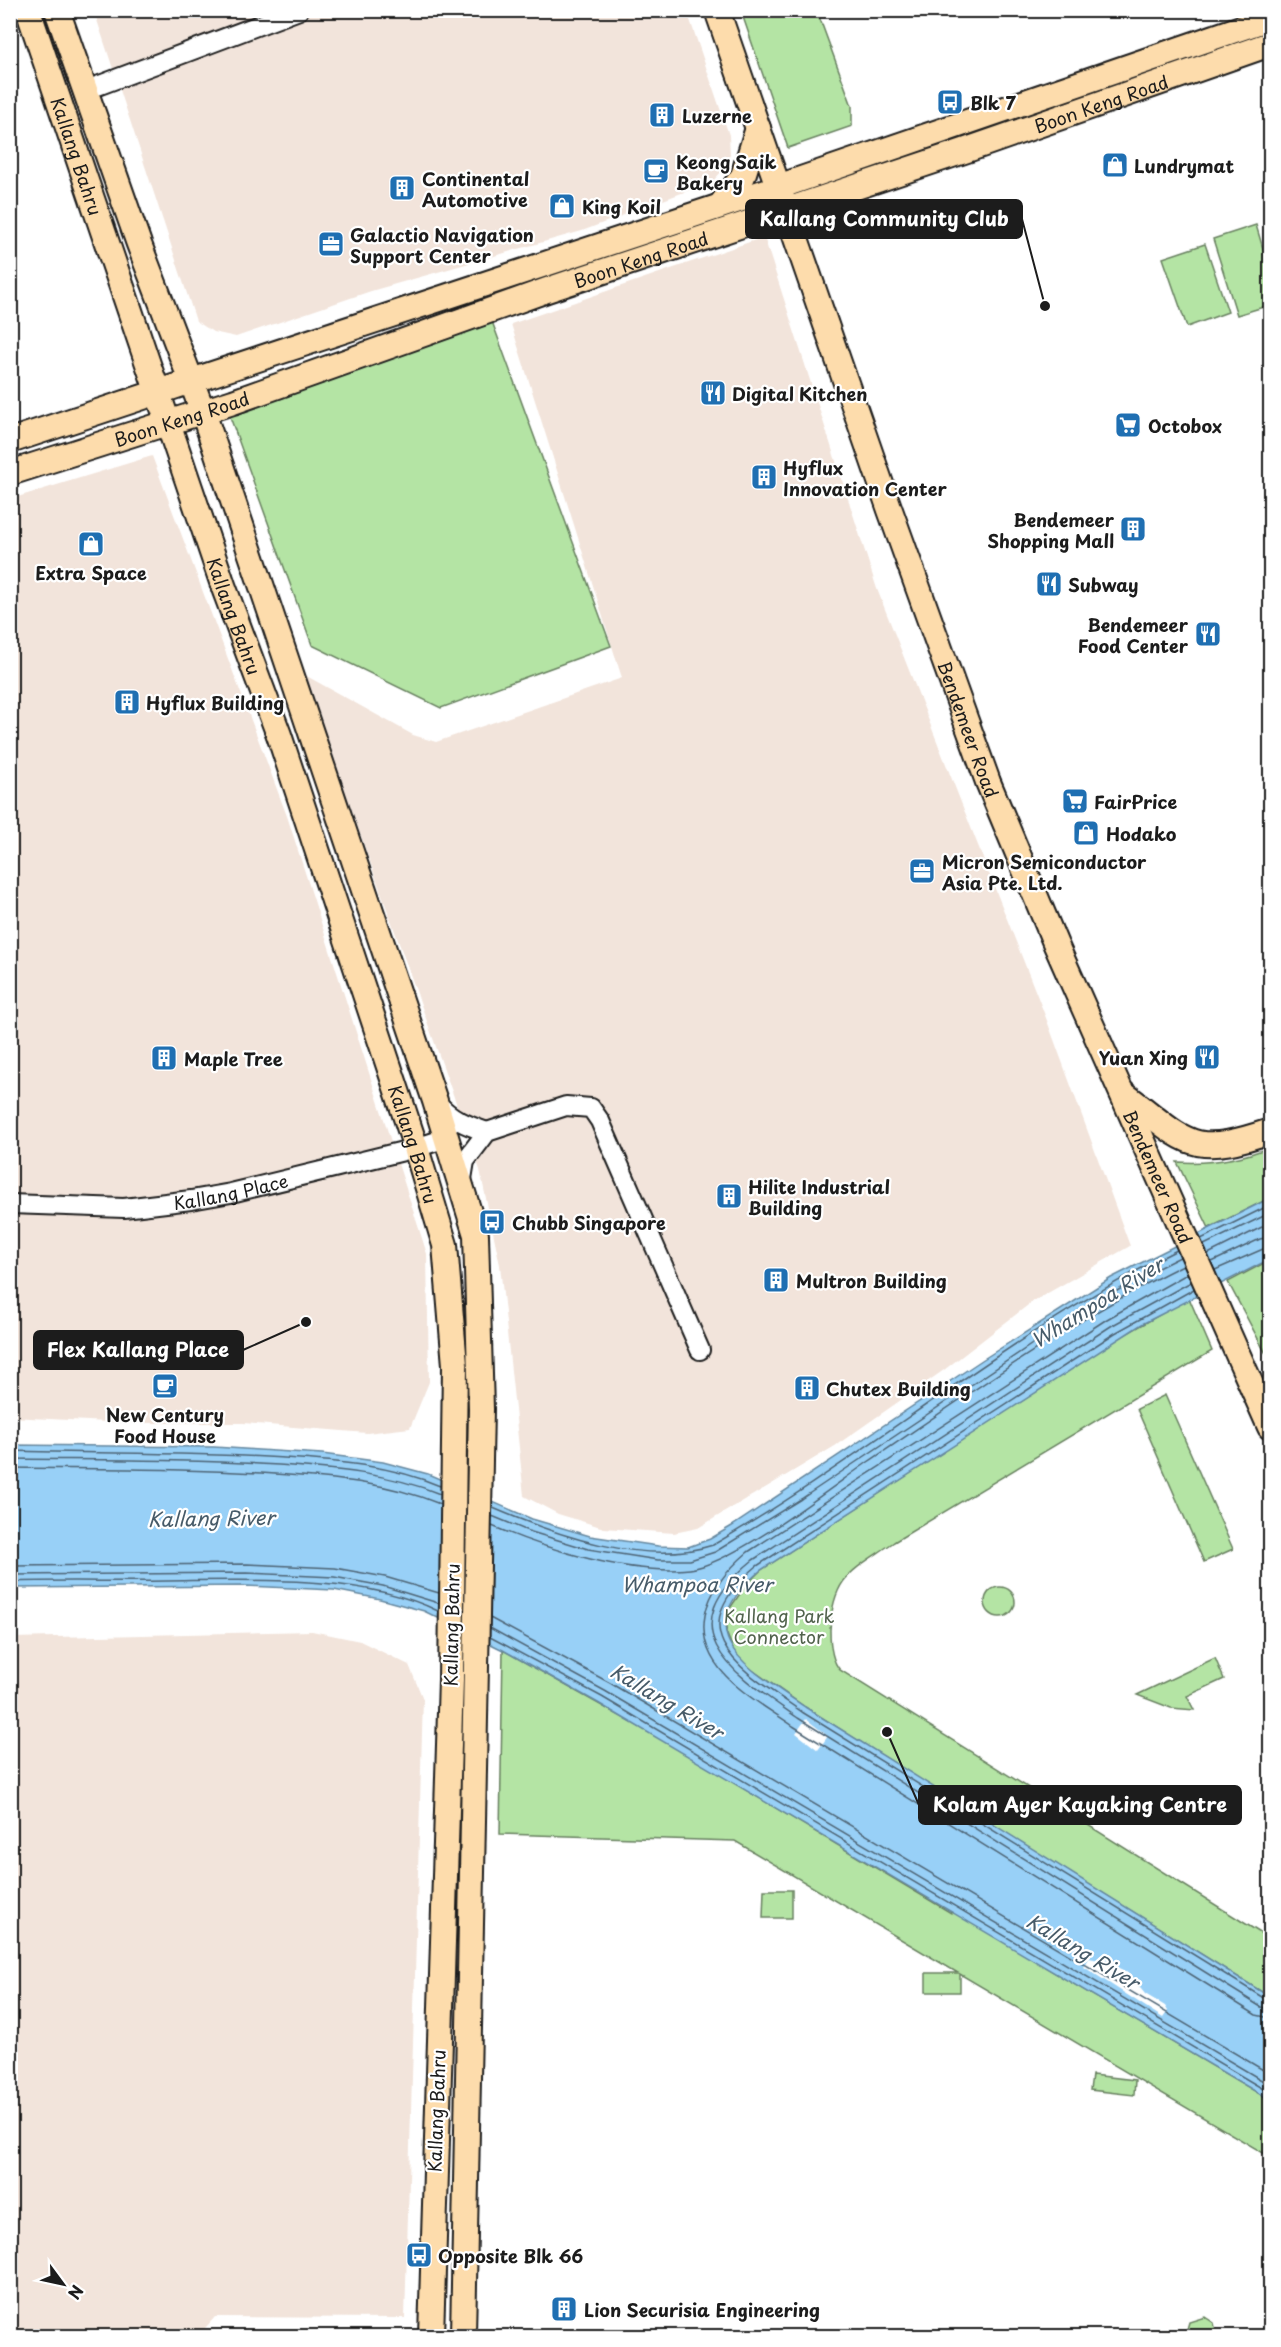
<svg xmlns="http://www.w3.org/2000/svg" width="1281" height="2347" font-family="'Playpen Sans',sans-serif">
<style>
.built{fill:#f2e4db}
.green{fill:#b4e4a4;stroke:#688060;stroke-width:1.5}
.water{fill:#98d0f7;stroke:#66889f;stroke-width:1.5}
.pier{fill:#fff}
.lines{fill:none;stroke-linecap:round;stroke-linejoin:round}
.shore{stroke:#4e6474;stroke-width:1.5}
.minor-casing{stroke:#1c1c1c;stroke-width:22}
.major-casing{stroke:#1c1c1c;stroke-width:28}
.minor{stroke:#fff;stroke-width:18}
.major{stroke:#fddcac;stroke-width:24}
.labels{text-anchor:middle;dominant-baseline:central;stroke-width:4.5;stroke-linejoin:round;paint-order:stroke}
.poi-label{font-size:18px;font-weight:bold;fill:#1c1c1c;stroke:#fff;text-anchor:start}
.street-label{font-size:18px;fill:#1c1c1c;stroke:#fff}
.park-label{font-size:18px;fill:#51624c;stroke:#fff}
.water-label{font-size:20px;font-style:italic;fill:#475b69;stroke:#fff}
.leader{fill:none;stroke:#1c1c1c;stroke-width:2}
.callout-dot{fill:#1c1c1c;stroke:#fff;stroke-width:2}
.callout{fill:#1c1c1c;stroke:#1c1c1c;stroke-width:2}
.callout-label{font-size:20px;text-anchor:middle;font-weight:bold;fill:#fff}
</style>
<rect width="100%" height="100%" fill="#fff"/>
<filter id="ink" filterUnits="userSpaceOnUse"><feTurbulence type="fractalNoise" baseFrequency=".0167" numOctaves="2"/><feDisplacementMap in="SourceGraphic" scale="12" xChannelSelector="R" yChannelSelector="G"/><feConvolveMatrix kernelMatrix="1 2 1 2 8 2 1 2 1" color-interpolation-filters="sRGB"/></filter>
<g filter="url(#ink)">
<!-- built -->
<g class="built">
<polygon points="94,11 687,11 729,135 730,155 723,170 713,181 582,231 371,291 236,337 213,332 196,321"/>
<polygon points="764,237 877,589 1046,1018 1130,1246 1032,1302 944,1370 835,1446 698,1528 674,1533 604,1528 558,1514 524,1496 500,1265 480,1170 303,674 413,735 436,742 622,678 511,324"/>
<polygon points="152,456 287,816 427,1254 429,1382 410,1428 367,1433 243,1423 127,1423 11,1417 11,499"/>
<polygon points="312,1631 360,1641 409,1665 423,1699 405,2318 215,2317 198,2336 11,2336 11,1638"/>
</g>
<!-- green -->
<g class="green">
<polygon points="741,11 817,11 852,106 852,126 788,148"/>
<polygon points="1256,225 1270,272 1270,305 1237,315 1213,239"/>
<polygon points="1205,244 1228,312 1187,327 1163,258"/>
<polygon points="490,316 611,646 441,708 312,645 229,414"/>
<path d="M1270 1147V1198L1209 1228 1177 1162C1210 1164 1239 1160 1270 1147Z"/>
<polygon points="1270,1260 1270,1335 1265,1352 1228,1282"/>
<path d="M1189 1298 1212 1351 894 1542C853 1571 833 1575 830 1630 830 1644 831 1660 840 1670L1270 1939V1997L1009 1835 1045 1967 1270 2100V2157L960 1974V1992H926V1973H958L735 1841 500 1834 503 1650 659 1738 951 1913 1002 1831 805 1707 748 1667 735 1654 726 1632 728 1611 746 1585 761 1570 1119 1338Z"/>
<polygon points="1165,1395 1233,1549 1204,1562 1137,1409"/>
<circle cx="1000" cy="1602" r="15"/>
<polygon points="1215,1658 1224,1679 1187,1696 1194,1710 1171,1708 1137,1695"/>
<polygon points="764,1890 792,1890 792,1918 763,1918"/>
<polygon points="1092,2075 1135,2080 1134,2095 1090,2090"/>
<polygon points="1205,2317 1214,2323 1217,2336 1185,2336 1189,2322"/>
</g>
<!-- water -->
<path class="water" d="M1270 1198V1259L1142 1324 761 1570C683 1636 749 1668 805 1707L1270 1997V2100L598 1703 503 1650 424 1611 380 1599 334 1590 246 1586 11 1588 10 1445 214 1447 322 1454 383 1462 428 1474 532 1519 590 1536 658 1546 688 1547 710 1539 732 1526 982 1360 1111 1278Z"/>
<!-- pier -->
<g class="pier">
<polygon points="806,1719 828,1736 818,1750 796,1733"/>
<polygon points="1089,1958 1108,1962 1128,1973 1145,1994 1165,2006 1168,2011 1163,2018 1084,1967"/>
</g>
<g class="lines">
<!-- shore -->
<g class="shore">
<polyline points="1201,1239 1270,1205"/>
<polyline points="1204,1245 1270,1213"/>
<polyline points="1208,1254 1270,1223"/>
<polyline points="1212,1262 1260,1239 1270,1237"/>
<polyline points="1215,1270 1270,1246"/>
<path d="M1187 1274 1107 1319 748 1552C703 1590 684 1638 732 1682 750 1699 773 1712 793 1726L1256 2015 1270 2018"/>
<path d="M1191 1282 1111 1326 753 1560C665 1632 733 1673 798 1718L1261 2007 1270 2009"/>
<path d="M1194 1289 1115 1333 757 1566C675 1634 742 1670 802 1712L1270 2002"/>
<path d="M10 1451C102 1454 193 1452 284 1458 336 1461 391 1465 440 1486"/>
<path d="M10 1459C100 1460 190 1459 279 1465 334 1469 389 1473 440 1494"/>
<path d="M10 1468C99 1469 187 1468 275 1474 331 1478 387 1482 440 1504"/>
<path d="M493 1508C556 1535 645 1567 713 1545 871 1454 1011 1331 1177 1250"/>
<polyline points="492,1516 528,1531 588,1549 658,1560 690,1560 715,1552 801,1499 1065,1322 1142,1276 1180,1257"/>
<path d="M492 1526C548 1550 629 1575 690 1569 733 1564 829 1489 868 1462 970 1393 1073 1319 1183 1265"/>
<polyline points="10,1566 247,1564 335,1568 385,1577 439,1593"/>
<polyline points="10,1575 247,1573 334,1577 383,1586 438,1603"/>
<path d="M10 1582C62 1580 115 1582 167 1581 249 1580 364 1574 438 1611"/>
<polyline points="490,1618 610,1683 1270,2074"/>
<polyline points="490,1628 605,1691 1270,2085"/>
<polyline points="490,1637 602,1697 1270,2093"/>
</g>
<defs>
<g id="minor">
<polyline points="84,91 299,10"/>
<path d="M436 1102C451 1119 466 1125 487 1132"/>
<polyline points="461,1185 465,1161 487,1132 566,1106 591,1108 600,1121 700,1350"/>
<path id="s1" d="M10 1204 124 1208 191 1200 231 1193 416 1148 446 1138"/>
</g>
<g id="major">
<path id="s2" d="M28 10 224 588 279 735 416 1148 445 1245 455 1365 451 1679 431 2336"/>
<polyline points="57,10 139,244 203,412 435,1101 476,1235 481,1409 463,2336"/>
<path id="s3" d="M717 10 890 510 988 782 1056 945 1270 1427"/>
<polyline points="720,206 743,176 758,128"/>
<polyline points="10,441 778,187 1270,18"/>
<path id="s4" d="M10 473 233 402 547 290 964 151 1270 44"/>
<path d="M1124 1094C1187 1141 1188 1159 1270 1131"/>
</g>
</defs>
<!-- minor casing -->
<use href="#minor" class="minor-casing"/>
<!-- major casing -->
<use href="#major" class="major-casing"/>
<!-- minor -->
<use href="#minor" class="minor"/>
<!-- major -->
<use href="#major" class="major"/>
</g>
</g>
<!-- icons -->
<defs>
<symbol id="bus-square" viewBox="-11 -11 22 22"><rect x="-9" y="-9" width="18" height="18" rx="4" fill="#1f6fb2" stroke="#fff"/><path d="M-5-6H5V4H4V6H2V4H-2V6H-4V4H-5ZM-3.5-4V0h7V-4ZM-3.5 1.2v1.5H-2V1.2ZM2 1.2v1.5H3.5V1.2Z" fill="#fff"/></symbol>
<symbol id="building-square" viewBox="-11 -11 22 22"><rect x="-9" y="-9" width="18" height="18" rx="4" fill="#1f6fb2" stroke="#fff"/><path d="M-4-6H4V6H1V3H-1V6H-4ZM-2.5-4.3h1.7v1.8h-1.7ZM.8-4.3h1.7v1.8H.8ZM-2.5-1h1.7V.8h-1.7ZM.8-1h1.7V.8H.8Z" fill="#fff"/></symbol>
<symbol id="shop-square" viewBox="-11 -11 22 22"><rect x="-9" y="-9" width="18" height="18" rx="4" fill="#1f6fb2" stroke="#fff"/><path d="M-5-2.5h2.3a2.7 3.5 0 0 1 5.4 0H5L5.5 6h-11ZM-1.5-2.5h3a1.5 2.3 0 0 0-3 0Z" fill="#fff"/></symbol>
<symbol id="cafe-square" viewBox="-11 -11 22 22"><rect x="-9" y="-9" width="18" height="18" rx="4" fill="#1f6fb2" stroke="#fff"/><path d="M-5.5-4.5H6V0H3Q3 3.5 0 3.5H-2.5Q-5.5 3.5-5.5 0ZM3-3.2v2h1.7v-2ZM-6 4.5H4V6H-6Z" fill="#fff"/></symbol>
<symbol id="office-square" viewBox="-11 -11 22 22"><rect x="-9" y="-9" width="18" height="18" rx="4" fill="#1f6fb2" stroke="#fff"/><path d="M-6-3h4V-5.5h4V-3h4V5H-6ZM-1-4.5V-3h2v-1.5ZM-6 0V1H6V0Z" fill="#fff"/></symbol>
<symbol id="restaurant-square" viewBox="-11 -11 22 22"><rect x="-9" y="-9" width="18" height="18" rx="4" fill="#1f6fb2" stroke="#fff"/><path d="M-5-6h1v4h1v-4h1v4h1v-4h1v5L-1.5 .5V6h-2V.5L-5-1ZM5-6V6H3V1.5H1.5Q1.5-4 5-6Z" fill="#fff"/></symbol>
<symbol id="supermarket-square" viewBox="-11 -11 22 22"><rect x="-9" y="-9" width="18" height="18" rx="4" fill="#1f6fb2" stroke="#fff"/><path d="M-6-5.5h2.5l.6 2H6L4.5 2H-2.5L-4.4-4H-6ZM-1.5 3.2a1.3 1.3 0 1 0 .1 0ZM3 3.2a1.3 1.3 0 1 0 .1 0Z" fill="#fff"/></symbol>
</defs>
<g fill-rule="evenodd">
<use href="#bus-square" x="935" y="87" width="30" height="30"/>
<use href="#building-square" x="647" y="100" width="30" height="30"/>
<use href="#shop-square" x="1100" y="150" width="30" height="30"/>
<use href="#cafe-square" x="641" y="156" width="30" height="30"/>
<use href="#building-square" x="387" y="173" width="30" height="30"/>
<use href="#shop-square" x="547" y="191" width="30" height="30"/>
<use href="#office-square" x="316" y="229" width="30" height="30"/>
<use href="#restaurant-square" x="698" y="378" width="30" height="30"/>
<use href="#supermarket-square" x="1113" y="410" width="30" height="30"/>
<use href="#building-square" x="749" y="462" width="30" height="30"/>
<use href="#building-square" x="1118" y="514" width="30" height="30"/>
<use href="#shop-square" x="76" y="529" width="30" height="30"/>
<use href="#restaurant-square" x="1034" y="569" width="30" height="30"/>
<use href="#restaurant-square" x="1193" y="619" width="30" height="30"/>
<use href="#building-square" x="112" y="687" width="30" height="30"/>
<use href="#supermarket-square" x="1060" y="786" width="30" height="30"/>
<use href="#shop-square" x="1071" y="818" width="30" height="30"/>
<use href="#office-square" x="907" y="856" width="30" height="30"/>
<use href="#restaurant-square" x="1192" y="1042" width="30" height="30"/>
<use href="#building-square" x="149" y="1043" width="30" height="30"/>
<use href="#building-square" x="714" y="1181" width="30" height="30"/>
<use href="#bus-square" x="477" y="1207" width="30" height="30"/>
<use href="#building-square" x="761" y="1265" width="30" height="30"/>
<use href="#cafe-square" x="150" y="1371" width="30" height="30"/>
<use href="#building-square" x="792" y="1373" width="30" height="30"/>
<use href="#bus-square" x="404" y="2240" width="30" height="30"/>
<use href="#building-square" x="549" y="2294" width="30" height="30"/>
</g>
<g class="labels">
<!-- poi labels -->
<g class="poi-label">
<text x="970" y="102">Blk 7</text>
<text x="682" y="115">Luzerne</text>
<text x="676" y="161">Keong Saik<tspan x="676" dy="21">Bakery</tspan></text>
<text x="1134" y="165">Lundrymat</text>
<text x="422" y="178">Continental<tspan x="422" dy="21">Automotive</tspan></text>
<text x="582" y="206">King Koil</text>
<text x="350" y="234">Galactio Navigation<tspan x="350" dy="21">Support Center</tspan></text>
<text x="732" y="393">Digital Kitchen</text>
<text x="1148" y="425">Octobox</text>
<text x="783" y="467">Hyflux<tspan x="783" dy="21">Innovation Center</tspan></text>
<text x="1114" y="519" text-anchor="end">Bendemeer<tspan x="1114" dy="21">Shopping Mall</tspan></text>
<text x="91" y="572" text-anchor="middle">Extra Space</text>
<text x="1068" y="584">Subway</text>
<text x="1188" y="624" text-anchor="end">Bendemeer<tspan x="1188" dy="21">Food Center</tspan></text>
<text x="146" y="702">Hyflux Building</text>
<text x="1094" y="801">FairPrice</text>
<text x="1106" y="833">Hodako</text>
<text x="942" y="861">Micron Semiconductor<tspan x="942" dy="21">Asia Pte. Ltd.</tspan></text>
<text x="1188" y="1057" text-anchor="end">Yuan Xing</text>
<text x="184" y="1058">Maple Tree</text>
<text x="748" y="1186">Hilite Industrial<tspan x="748" dy="21">Building</tspan></text>
<text x="512" y="1222">Chubb Singapore</text>
<text x="796" y="1280">Multron Building</text>
<text x="826" y="1388">Chutex Building</text>
<text x="165" y="1414" text-anchor="middle">New Century<tspan x="165" dy="21">Food House</tspan></text>
<text x="438" y="2255">Opposite Blk 66</text>
<text x="584" y="2309">Lion Securisia Engineering</text>
</g>
<!-- street labels -->
<g class="street-label">
<text stroke="none"><textPath href="#s4" startOffset="1152">Boon Keng Road</textPath></text>
<text stroke="none"><textPath href="#s2" startOffset="154">Kallang Bahru</textPath></text>
<text stroke="none"><textPath href="#s4" startOffset="666">Boon Keng Road</textPath></text>
<text stroke="none"><textPath href="#s4" startOffset="180">Boon Keng Road</textPath></text>
<text stroke="none"><textPath href="#s2" startOffset="640">Kallang Bahru</textPath></text>
<text stroke="none"><textPath href="#s3" startOffset="762">Bendemeer Road</textPath></text>
<text stroke="none"><textPath href="#s2" startOffset="1198">Kallang Bahru</textPath></text>
<text stroke="none"><textPath href="#s3" startOffset="1248">Bendemeer Road</textPath></text>
<text stroke="none"><textPath href="#s1" startOffset="222">Kallang Place</textPath></text>
<text transform="translate(451 1625) rotate(-89)">Kallang Bahru</text>
<text transform="translate(436 2111) rotate(-88)">Kallang Bahru</text>
</g>
<!-- park labels -->
<g class="park-label">
<text x="779" y="1615">Kallang Park<tspan x="779" dy="21">Connector</tspan></text>
</g>
<!-- water labels -->
<g class="water-label">
<text transform="translate(1097 1302) rotate(-32)">Whampoa River</text>
<text transform="translate(211 1518) rotate(-1)">Kallang River</text>
<text x="697" y="1584">Whampoa River</text>
<text transform="translate(667 1701) rotate(31)">Kallang River</text>
<text transform="translate(1083 1951) rotate(31)">Kallang River</text>
</g>
</g>
<!-- callouts -->
<path class="leader" d="M1045 306L1022 219M306 1322L243 1350M887 1732L919 1805"/>
<g class="callout-dot">
<circle cx="1045" cy="306" r="6"/>
<circle cx="306" cy="1322" r="6"/>
<circle cx="887" cy="1732" r="6"/>
</g>
<g class="callout">
<rect x="746" y="200" width="276" height="38" rx="6"/>
<rect x="34" y="1331" width="209" height="38" rx="6"/>
<rect x="919" y="1786" width="322" height="38" rx="6"/>
</g>
<g class="callout-label">
<text x="884" y="226">Kallang Community Club</text>
<text x="138" y="1357">Flex Kallang Place</text>
<text x="1080" y="1812">Kolam Ayer Kayaking Centre</text>
</g>
<!-- margin -->
<rect width="1281" height="2347" fill="none" stroke="#fff" stroke-width="36"/>
<rect x="18" y="18" width="1245" height="2311" fill="none" stroke="#1c1c1c" stroke-width="2" filter="url(#ink)"/>
<!-- north arrow -->
<g transform="translate(63 2284) rotate(123)" stroke="#ffffff" stroke-width="4.5" paint-order="stroke">
<path d="M0-4.5L10 22L0 15L-10 22Z" fill="#1c1c1c"/>
<text y="-9" font-size="16" font-weight="bold" text-anchor="middle" fill="#1c1c1c">N</text>
</g>
</svg>
